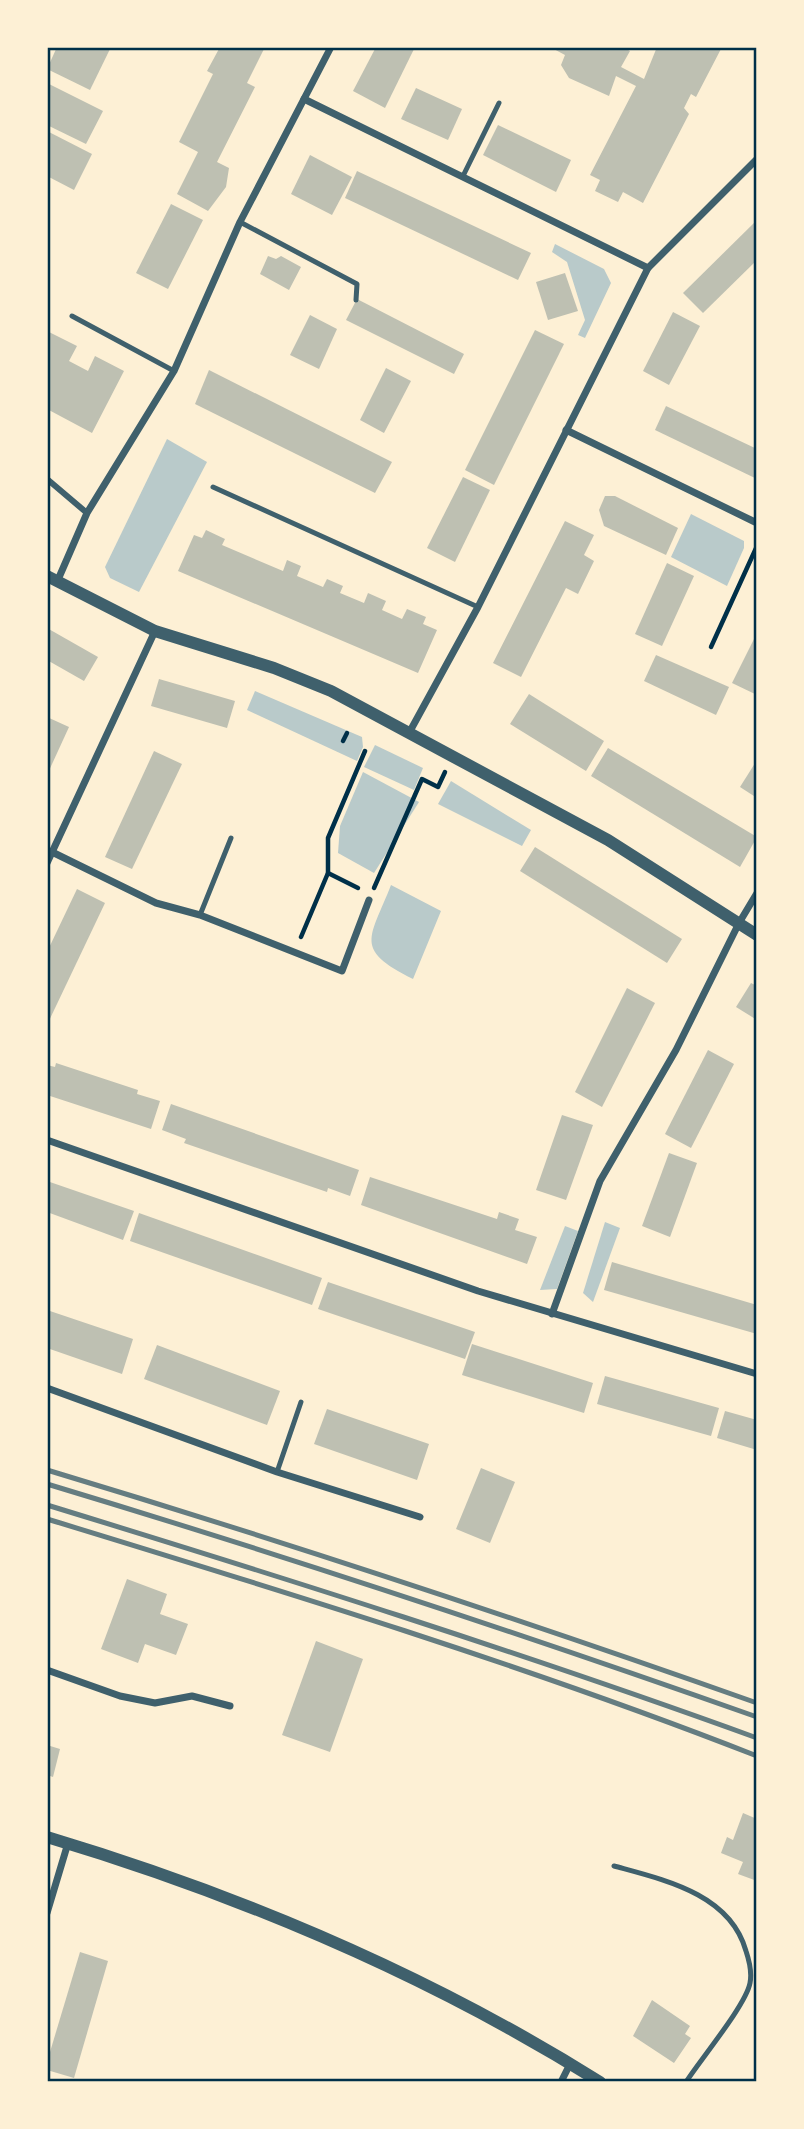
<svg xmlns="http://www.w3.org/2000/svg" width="804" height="2129" font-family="'DM Sans',sans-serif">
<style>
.green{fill:#b9caca}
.building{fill:#bec0b2}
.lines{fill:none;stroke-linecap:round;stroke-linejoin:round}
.path{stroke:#003049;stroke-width:4.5}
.service{stroke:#3f606c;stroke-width:5}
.pedestrian{stroke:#3f606c;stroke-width:6}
.minor{stroke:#3f606c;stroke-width:7}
.tertiary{stroke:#3f606c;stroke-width:12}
.rail{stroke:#657d81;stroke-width:5}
.neatline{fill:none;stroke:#003049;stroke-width:2.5}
</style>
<rect width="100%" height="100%" fill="#fdf0d5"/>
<!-- green -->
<g class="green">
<polygon points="555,244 604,269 611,283 585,338 578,335 585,320 567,262 552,252"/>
<polygon points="167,439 207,462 139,592 110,578 105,567"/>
<polygon points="691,514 744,541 744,548 727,586 671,557"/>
<polygon points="255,691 362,737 363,747 357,761 247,710"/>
<polygon points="375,745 423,768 414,790 364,767"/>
<polygon points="363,772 419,802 374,873 338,853 340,826"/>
<polygon points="451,781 531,830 522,846 438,804"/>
<path d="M391 885 441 911 413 979C353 949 370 939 391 885Z"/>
<polygon points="605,1222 620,1228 593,1302 583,1293"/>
<polygon points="565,1226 578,1231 557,1289 540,1290"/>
</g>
<!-- building -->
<g class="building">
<polygon points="57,47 111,47 90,90 47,69"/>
<polygon points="220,47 265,47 247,83 255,87 217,162 229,168 226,187 208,211 177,194 198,152 179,142 213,74 207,71"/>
<polygon points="376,47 415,47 385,108 353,91"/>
<polygon points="550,47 623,47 630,51 621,67 644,79 657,47 722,47 696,97 691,94 684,108 689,114 643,203 623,192 618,202 595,191 600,180 590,175 636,86 616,76 609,96 569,78 561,65 565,55"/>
<polygon points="47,83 103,111 86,144 47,125"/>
<polygon points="416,88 462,109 448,140 401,119"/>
<polygon points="498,125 571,160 556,192 483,155"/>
<polygon points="47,131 92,154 74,190 47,176"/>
<polygon points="310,155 352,177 332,215 291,194"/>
<polygon points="357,171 531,253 518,280 345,198"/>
<polygon points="171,204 203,220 168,289 136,273"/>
<polygon points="757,220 757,260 703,313 683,293"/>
<polygon points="268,256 276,259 281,256 301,267 289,290 260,274"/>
<polygon points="565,273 578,311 548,320 536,282"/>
<polygon points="357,299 464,354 454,374 346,320"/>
<polygon points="673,312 700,326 669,385 643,371"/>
<polygon points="310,315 337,329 319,369 290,355"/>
<polygon points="535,330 564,344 494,485 465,470"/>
<polygon points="47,331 77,346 69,361 88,371 95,356 124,371 92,433 47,409"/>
<polygon points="386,368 411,381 384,433 360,420"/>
<polygon points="209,370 392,462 375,493 195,404"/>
<polygon points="666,406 757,449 757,479 655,430"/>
<polygon points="463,477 490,490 455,562 427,548"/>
<polygon points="605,496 615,496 678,528 666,555 604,526 599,510"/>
<polygon points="565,521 594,535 584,555 594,561 578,594 566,588 521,677 493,663"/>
<polygon points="206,530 225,539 222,545 283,571 287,560 301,566 297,576 323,587 327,579 343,586 340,593 364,603 368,593 386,601 382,610 402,619 407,609 426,617 423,624 437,630 418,673 178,571 194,535 202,538"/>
<polygon points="667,563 694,576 662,646 635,634"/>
<polygon points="47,628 98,657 84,681 47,660"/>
<polygon points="757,633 757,695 732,683"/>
<polygon points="656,655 729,687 716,715 644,681"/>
<polygon points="159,679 235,701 227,728 151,706"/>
<polygon points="529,694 604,741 586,771 510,724"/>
<polygon points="47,717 69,727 47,775"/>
<polygon points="608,748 757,837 740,867 591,776"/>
<polygon points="154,751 182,764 132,869 105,857"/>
<polygon points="757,760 757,798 740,787"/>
<polygon points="535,847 682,939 667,963 520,871"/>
<polygon points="77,889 105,903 47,1025 47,952"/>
<polygon points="751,983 757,986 757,1020 736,1007"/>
<polygon points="627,988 655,1003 602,1107 575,1092"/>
<polygon points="708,1050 734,1064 691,1148 665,1134"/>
<polygon points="56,1063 138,1090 137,1094 160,1101 151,1129 47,1095 47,1065 55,1067"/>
<polygon points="171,1104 359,1170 350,1196 328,1188 327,1192 184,1143 186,1139 162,1130"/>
<polygon points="562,1115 593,1125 566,1200 536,1190"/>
<polygon points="669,1153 697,1163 670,1237 642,1226"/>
<polygon points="370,1177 497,1219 499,1212 519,1219 515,1230 537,1237 527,1264 361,1205"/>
<polygon points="47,1181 134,1211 123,1240 47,1212"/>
<polygon points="139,1213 322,1278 312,1305 130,1241"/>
<polygon points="612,1262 757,1305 757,1334 604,1290"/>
<polygon points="328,1282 475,1332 465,1359 318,1309"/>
<polygon points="47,1310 133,1339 122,1374 47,1348"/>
<polygon points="472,1344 593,1383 584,1413 462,1375"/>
<polygon points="157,1345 280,1391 267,1425 144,1379"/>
<polygon points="605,1376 719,1408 711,1436 597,1404"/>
<polygon points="327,1409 429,1444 417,1480 314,1444"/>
<polygon points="725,1411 757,1420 757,1450 717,1438"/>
<polygon points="481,1468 515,1482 490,1543 456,1529"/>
<polygon points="127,1579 167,1594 160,1614 188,1624 176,1655 145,1644 138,1663 101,1649"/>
<polygon points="316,1641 363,1659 330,1752 282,1735"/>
<polygon points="47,1745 60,1749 53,1777 47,1775"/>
<polygon points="743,1813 757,1819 757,1881 738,1874 743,1862 721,1853 727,1837 733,1840"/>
<polygon points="80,1952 108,1961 74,2078 47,2070 47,2062"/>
<polygon points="652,2000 690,2026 685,2034 691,2038 674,2063 633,2036"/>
</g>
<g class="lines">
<!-- path -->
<g class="path">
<polyline points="711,647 757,546"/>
<polyline points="343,741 347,733"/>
<polyline points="328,873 358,888"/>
<polyline points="374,888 422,779 438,787 445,772"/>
<polyline points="301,937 328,873 328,838 365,751"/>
</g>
<!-- service -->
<g class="service">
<polyline points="463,176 499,103"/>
<polyline points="240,222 357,284 356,300"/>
<polyline points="72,316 174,371"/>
<polyline points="213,487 478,607"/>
<polyline points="200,915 231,838"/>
<polyline points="277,1472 301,1402"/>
<path d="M614 1866C665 1880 730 1894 746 1951 749 1960 752 1973 750 1983 746 2005 700 2060 686 2082"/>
</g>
<!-- pedestrian -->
<polyline class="pedestrian" points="47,479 87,513"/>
<!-- minor -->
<g class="minor">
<polyline points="304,99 648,268"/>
<polyline points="566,430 757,523"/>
<polyline points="57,582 87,513 174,371 240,222 331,47"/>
<polyline points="409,733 478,607 648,268 757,159"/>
<polyline points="52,852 156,903 200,915 342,971 369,900"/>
<polyline points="47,863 155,631"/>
<polyline points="47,1140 478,1291 757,1374"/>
<polyline points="552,1314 600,1181 676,1050 739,923 757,893"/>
<polyline points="47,1388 277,1472 420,1517"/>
<polyline points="47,1670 120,1696 155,1703 192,1696 230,1706"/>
<polyline points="47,1913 68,1843"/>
<polyline points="561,2082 570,2064"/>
</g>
<!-- tertiary -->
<g class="tertiary">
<polyline points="47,576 155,631 274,668 331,691 608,840 757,935"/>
<path d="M47 1837C240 1895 429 1975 600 2082"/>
</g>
<!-- rail -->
<g class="rail">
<path d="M47 1470C286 1542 522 1620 757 1703"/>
<path d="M47 1484C286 1556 522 1634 757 1717"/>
<path d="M47 1505C285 1578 523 1653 757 1738"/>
<path d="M47 1519C286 1592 525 1665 757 1756"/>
</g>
</g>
<!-- border -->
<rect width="804" height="2129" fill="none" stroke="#fdf0d5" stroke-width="98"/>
<rect x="49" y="49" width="706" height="2031" class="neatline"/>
</svg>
